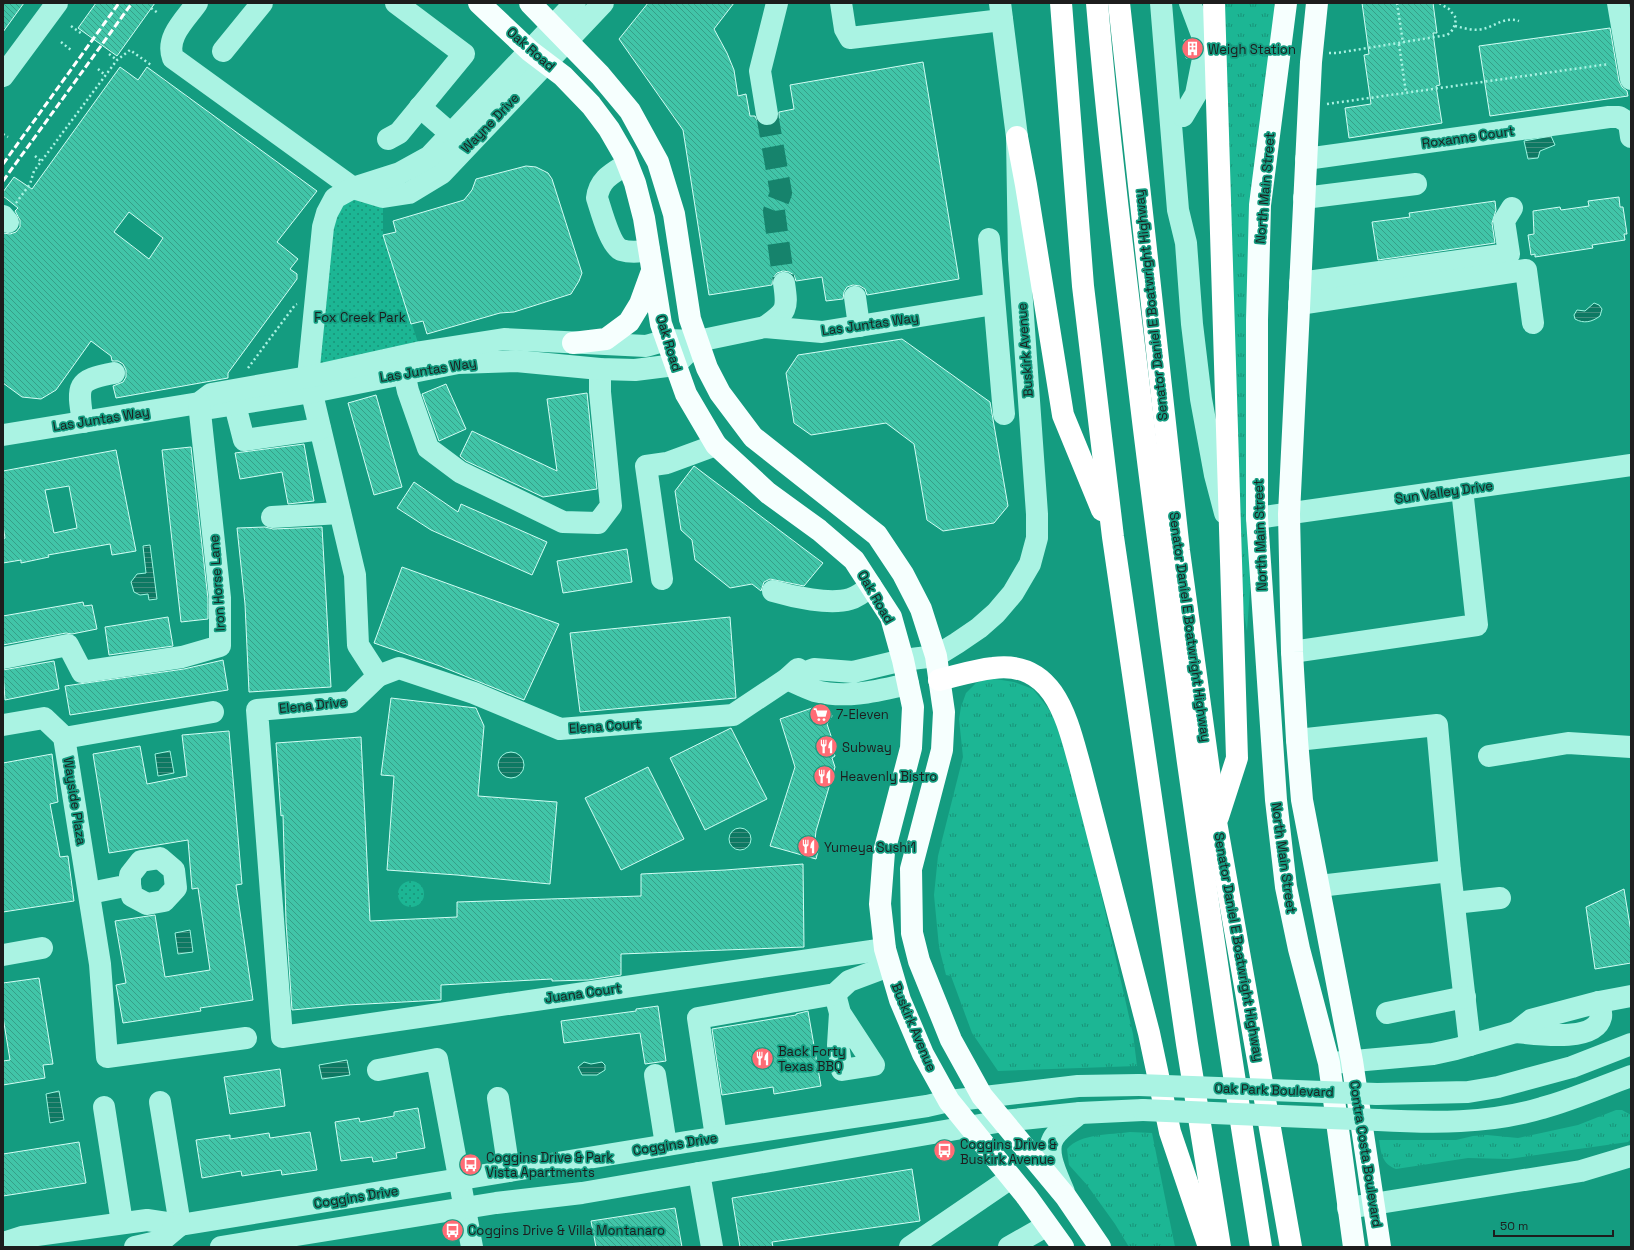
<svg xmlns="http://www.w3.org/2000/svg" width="1634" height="1250" font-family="'Space Grotesk',sans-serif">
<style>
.grass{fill:url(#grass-tufts)}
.park{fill:url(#park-dots)}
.water{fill:url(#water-rules);stroke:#9cf6e1}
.building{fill:url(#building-back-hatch);stroke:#d2fdf4;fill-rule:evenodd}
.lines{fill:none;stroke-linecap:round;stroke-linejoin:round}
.minor-tunnel{stroke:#16836c;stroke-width:22;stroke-dasharray:22 11;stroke-linecap:butt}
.path{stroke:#aaf3e3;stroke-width:2.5;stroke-dasharray:2 3;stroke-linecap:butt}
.minor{stroke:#aaf3e3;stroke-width:22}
.major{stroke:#f6fffe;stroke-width:22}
.highway{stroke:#fff;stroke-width:22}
.rail{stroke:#fff;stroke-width:3;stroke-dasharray:7 3;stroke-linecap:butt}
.minor-bridge{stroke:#aaf3e3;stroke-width:22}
.labels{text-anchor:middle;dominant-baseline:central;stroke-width:3.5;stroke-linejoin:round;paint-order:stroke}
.street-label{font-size:13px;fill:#1d1d1d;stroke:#149c80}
.poi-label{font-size:13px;fill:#1d1d1d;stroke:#149c80;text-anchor:start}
.park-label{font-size:13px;fill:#1b1d1c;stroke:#149c80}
</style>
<defs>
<pattern id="grass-tufts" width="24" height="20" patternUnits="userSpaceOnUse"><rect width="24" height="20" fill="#1cb694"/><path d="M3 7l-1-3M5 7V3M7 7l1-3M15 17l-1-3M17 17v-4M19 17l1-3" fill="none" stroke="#189378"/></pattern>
<pattern id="park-dots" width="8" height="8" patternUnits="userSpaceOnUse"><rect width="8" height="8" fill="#1cb694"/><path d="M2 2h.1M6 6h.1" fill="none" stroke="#189378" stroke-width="1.8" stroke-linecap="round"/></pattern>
<pattern id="water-rules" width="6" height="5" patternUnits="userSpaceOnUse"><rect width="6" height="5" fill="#0d7963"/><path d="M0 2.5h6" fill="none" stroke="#418d7d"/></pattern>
<pattern id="building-back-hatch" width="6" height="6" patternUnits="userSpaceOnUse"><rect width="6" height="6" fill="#41c5a8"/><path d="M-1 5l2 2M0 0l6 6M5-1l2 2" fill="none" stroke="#369f88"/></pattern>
</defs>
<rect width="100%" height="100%" fill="#149c80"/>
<!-- grass -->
<g class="grass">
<polygon points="1214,3 1285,3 1260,205 1255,518 1247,631 1232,543"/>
<polygon points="989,678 1014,682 1033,689 1048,708 1060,729 1072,766 1133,1034 1137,1066 998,1071 972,1033 951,976 946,975 939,947 934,895 938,856 963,757 959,719 961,707 966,693 976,683"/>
<path d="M1616 1110H1622L1631 1115V1139L1628 1142 1509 1159 1468 1158 1396 1169C1382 1164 1381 1153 1379 1140H1456L1473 1136 1487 1135 1518 1138 1578 1125Z"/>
<path d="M1130 1132 1152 1133 1175 1247H1129L1115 1224 1087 1185 1069 1165 1067 1149C1081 1133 1110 1135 1130 1132Z"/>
</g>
<!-- park -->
<g class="park">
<polygon points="383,197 383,235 421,352 308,377 335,198"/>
<circle cx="411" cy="894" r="13"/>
</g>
<!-- water -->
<g class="water">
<polygon points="1551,136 1555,145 1540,151 1538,158 1528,159 1524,141"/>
<path d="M1594 303 1599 305 1602 309 1600 316C1592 322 1584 324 1575 319L1574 315 1577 310 1585 311Z"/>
<polygon points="150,545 157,599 149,600 148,594 140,595 134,592 131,582 137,574 146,573 143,546"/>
<polygon points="170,751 174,773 158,776 155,754"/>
<circle cx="511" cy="765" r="13"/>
<circle cx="740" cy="839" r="11"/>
<polygon points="190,930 193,952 178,954 175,933"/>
<polygon points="347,1060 350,1075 322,1079 319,1065"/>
<polygon points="584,1062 591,1064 602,1062 605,1065 605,1070 597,1075 582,1075 578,1067"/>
<polygon points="59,1091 64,1120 50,1123 46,1094"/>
</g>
<!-- building -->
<g class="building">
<polygon points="3,3 24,3 3,32"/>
<polygon points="96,3 155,3 117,56 78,28"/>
<polygon points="648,3 734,3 714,29 727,53 734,70 738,96 746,94 750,116 755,116 758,122 763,126 769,126 775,123 779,118 779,112 794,109 790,85 923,62 959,279 867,295 865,289 860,286 853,285 847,287 844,292 843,299 826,301 822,277 796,281 794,275 789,272 783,271 777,273 773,278 772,285 709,295 683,130 619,39"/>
<polygon points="1362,3 1433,3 1437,33 1433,33 1440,85 1436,86 1442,123 1349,138 1345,108 1371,104 1364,55 1369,54"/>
<polygon points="1610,28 1619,81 1622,87 1627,91 1628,96 1490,116 1479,46"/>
<polygon points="1184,40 1190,40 1190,58 1186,58"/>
<path d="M120 67 138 80 147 67 317 191 277 242 298 259 290 269 297 274V279L228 373V378L116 398 113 386 123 382 126 377V370L123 364 118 361H112L111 356 91 341 56 390 41 399 22 397 3 383V233L10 234 16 232 20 227V220L15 211 18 208 3 196V192L14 177 32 189ZM129 212 163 238 149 259 114 232Z"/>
<polygon points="526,166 536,167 548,173 552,179 582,273 579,281 571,294 514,312 500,313 427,334 423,321 411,324 383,235 396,232 393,221 464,200 472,190 476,179"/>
<polygon points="1619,197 1620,207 1623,207 1627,234 1624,234 1625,240 1592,245 1593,248 1535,257 1535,254 1531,255 1528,235 1534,234 1533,211 1560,207 1561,210 1589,206 1588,201"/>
<polygon points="1495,201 1496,210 1492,223 1495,243 1378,260 1372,222 1410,217 1409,213"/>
<polygon points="902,339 990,402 1008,506 994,523 943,531 927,520 914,444 886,423 811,435 794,423 786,373 798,355"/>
<polygon points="446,384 466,429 439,441 422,394"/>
<polygon points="587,393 597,489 543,497 466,461 460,456 472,431 557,471 547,399"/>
<polygon points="376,395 402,487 374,495 348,403"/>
<polygon points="304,444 314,501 288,504 282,472 240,479 235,453"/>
<polygon points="191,447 208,599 208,619 181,622 162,450"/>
<path d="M116 450 136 551 112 555 110 544 48 555 49 557 21 563V560L3 563V539L5 538 3 526V471ZM69 486 77 528 54 533 45 490Z"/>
<polygon points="694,466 823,563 804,586 770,579 764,582 761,591 752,584 730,588 695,560 692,540 681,530 675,491"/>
<polygon points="414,482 458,512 461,504 547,542 532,575 431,530 397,508"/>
<polygon points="265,527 273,529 322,527 331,687 249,692 245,604 237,528"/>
<polygon points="627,549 632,582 563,593 557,561"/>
<polygon points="402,567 559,624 524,700 440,666 374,643"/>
<polygon points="83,602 84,606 92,605 97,629 72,634 66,633 3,645 3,616"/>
<polygon points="168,617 173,646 109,655 105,627"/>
<polygon points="730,617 736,698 580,712 570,633"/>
<polygon points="223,660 228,690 70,715 65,686 184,669"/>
<polygon points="54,661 59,689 5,700 3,670"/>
<polygon points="391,698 476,708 484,726 478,796 557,802 550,884 457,875 387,870 394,776 381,775"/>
<polygon points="821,705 828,707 832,716 827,724 833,742 831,743 835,756 832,758 835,767 816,831 815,840 819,847 816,859 770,846 795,767 780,719"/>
<polygon points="731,728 767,799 705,830 670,758"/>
<polygon points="229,731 242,884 236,885 253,1000 200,1008 201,1011 123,1023 116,985 126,983 115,921 155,915 165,977 210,970 198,888 192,889 188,840 109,853 93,754 140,746 147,784 187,776 182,735"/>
<polygon points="361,737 370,921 457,917 457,902 641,896 641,874 725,870 803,864 804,947 621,954 621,975 588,980 552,981 552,979 441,985 441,1000 347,1005 292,1010 286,922 283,815 281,816 276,743"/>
<polygon points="52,754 58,802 50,804 60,857 68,856 74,901 3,912 3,763"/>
<polygon points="648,767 684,839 621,870 585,798"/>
<polygon points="1624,889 1631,932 1631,963 1595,969 1586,907"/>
<polygon points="39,978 53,1064 43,1065 45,1078 3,1085 3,1061 10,1060 3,1017 3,983"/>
<polygon points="658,1006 666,1061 645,1064 640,1033 564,1043 561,1021 636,1011 636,1009"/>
<polygon points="808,1011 821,1086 774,1094 773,1087 722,1095 712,1029 796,1015 796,1014"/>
<polygon points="280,1069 285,1106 230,1114 224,1077"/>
<polygon points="418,1108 425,1148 396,1153 397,1158 373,1162 372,1157 341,1161 335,1122 359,1118 360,1122 394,1116 394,1112"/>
<polygon points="310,1132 317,1170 282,1175 281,1170 242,1176 241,1171 202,1178 196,1140 230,1135 230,1139 269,1133 270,1138"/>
<polygon points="79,1142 86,1183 3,1196 3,1154"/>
<polygon points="912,1169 920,1221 772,1242 773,1247 740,1247 732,1198"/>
<polygon points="675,1208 682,1247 596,1247 591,1221"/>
</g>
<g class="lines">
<!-- minor-tunnel -->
<polyline class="minor-tunnel" points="767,114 781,193 774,211 784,283"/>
<!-- path -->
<g class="path">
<polyline points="1397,3 1403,43"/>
<polyline points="151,8 158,13"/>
<polyline points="71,26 82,34"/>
<path d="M1455 26C1464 28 1473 31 1483 29 1495 26 1506 16 1519 21"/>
<polyline points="61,42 71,50"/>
<polyline points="1399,44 1406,93"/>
<path d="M1329 53H1337L1447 35C1453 31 1455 26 1456 18L1449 9 1439 3"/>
<polyline points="109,54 117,60"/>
<polyline points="98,69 105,75"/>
<polyline points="1327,104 1609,64"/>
<polyline points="3,134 8,137"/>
<polyline points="35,156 41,161"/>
<polyline points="16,203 30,184 34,171 117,60 130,50 151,65"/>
<polyline points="248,368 295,305 297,304"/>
</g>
<!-- minor -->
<g class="minor">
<path d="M197 3C186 19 165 37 173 58L353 188 383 197 409 193 442 173 603 3"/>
<polyline points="575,3 429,157 400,173 353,188 335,198 327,213 323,227 308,377 355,575 358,645 378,676 351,702 257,710 282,1037 885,949"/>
<polyline points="841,3 845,29 850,38 1002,20"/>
<polyline points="1161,3 1178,210 1186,243 1192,324 1201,399 1215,475 1225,513"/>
<polyline points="1618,3 1631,79"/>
<polyline points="223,51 262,3"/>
<polyline points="3,76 57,3"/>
<polyline points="420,107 451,134"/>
<polyline points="767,114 760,71 777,3"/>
<polyline points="1183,116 1196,94 1203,59 1202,35 1190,3"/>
<polyline points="388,139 399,133 464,54 396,3"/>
<polyline points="1306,159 1609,117 1619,117 1629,123 1631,137"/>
<path d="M627 164C613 173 599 179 597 198 601 210 610 245 621 250 631 253 640 252 649 250"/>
<polyline points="1304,198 1416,184"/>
<polyline points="3,216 8,222"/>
<polyline points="989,239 1004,414"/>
<polyline points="1300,283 1509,254 1504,221 1512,208"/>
<polyline points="855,297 859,326"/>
<polyline points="1299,304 1526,270 1533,323"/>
<path d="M765 327C787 311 788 310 784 283"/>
<polyline points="404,373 408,391 428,448 460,472 563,522 598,523 611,506 600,392 600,369"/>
<polyline points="235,405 244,440 320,429"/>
<polyline points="211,408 312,392 458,363 516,361 600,369 635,370 675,365 688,352"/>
<path d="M83 422C77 385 76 380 114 373"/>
<polyline points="3,435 199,403 211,394 308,377 421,352 504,339 646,346 667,340 698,341 765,327 822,332 994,304"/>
<polyline points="272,517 340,513"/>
<polyline points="1257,518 1631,465"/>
<polyline points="662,579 646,466 667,463 716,445"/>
<path d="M773 591C793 597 830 605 850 599 857 597 865 591 871 586"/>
<polyline points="1292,652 1477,625 1462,489"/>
<polyline points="3,658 68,645 82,672 182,657 220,646 220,598 199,403"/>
<polyline points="378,676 399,668 474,693 560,729 733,715 787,679 798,669"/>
<path d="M908 684C877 691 847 699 815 691 806 688 796 683 787 679L814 669 853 672 903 660 936 656 957 643 979 628 996 613 1013 593 1030 564 1037 538V514L1019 259 1017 137 1000 3"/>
<polyline points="3,725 44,718 64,737 100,964 107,1057 246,1038"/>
<polyline points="64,738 213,712"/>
<polyline points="1297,740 1437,725 1450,871 1319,886"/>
<polyline points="1489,756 1568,743 1631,747"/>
<polyline points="1450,871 1470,1045"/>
<polyline points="90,893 130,885 132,896 147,904 164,901 176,888 174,870 160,858 141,861 130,875 130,885"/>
<polyline points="1454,903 1500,898"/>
<polyline points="3,955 42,948"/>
<polyline points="835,994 840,1013 838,1045 842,1070 874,1065 840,1013"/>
<polyline points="1387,1013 1465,997"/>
<path d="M1516 1032C1536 1034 1595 1043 1601 1017 1602 1012 1600 1006 1599 1002"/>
<polyline points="1332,1063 1433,1054 1456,1049 1516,1032 1531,1020 1599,1002 1631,996"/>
<polyline points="378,1070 437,1059 472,1247"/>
<polyline points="655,1075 666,1145"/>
<polyline points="1377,1094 1468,1092 1498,1087 1572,1067 1631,1044"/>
<polyline points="498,1098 509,1171"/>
<polyline points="160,1102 180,1225"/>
<polyline points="104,1107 122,1223"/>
<path d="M1378 1120C1432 1123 1489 1124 1542 1108 1572 1100 1601 1087 1631 1076"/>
<polyline points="716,1137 698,1018 835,994 849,981 889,966"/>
<polyline points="699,1173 712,1247"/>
<path d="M1064 1192C1058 1177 1044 1152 1054 1137 1060 1128 1072 1120 1080 1113"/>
<polyline points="1348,1208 1581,1171 1631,1156"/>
<polyline points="3,1243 22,1237 147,1220 180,1225 686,1142 927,1106 949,1101 1078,1086 1139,1085"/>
<polyline points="135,1247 161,1241 180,1225"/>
<polyline points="221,1247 496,1203 582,1193 1003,1121 1080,1113 1143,1110"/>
<polyline points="910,1247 1011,1178"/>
<polyline points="1009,1247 1046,1226"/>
</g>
<!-- major -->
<g class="major">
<polyline points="479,3 530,51 563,76 591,105 609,129 624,155 635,183 644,218 661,324 686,394 716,445 768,493 819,530 854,560 891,617 903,660 913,707 911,748 884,852 880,904 885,949 900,1000 923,1054 949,1101 1027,1197 1063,1247"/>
<polyline points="530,3 600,75 630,111 658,162 674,214 690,319 707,368 720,393 753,437 877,535 903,574 921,609 936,656 944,712 942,750 911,869 912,933 919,961 951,1040 982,1096 1066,1197 1100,1247"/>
<polyline points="1286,3 1260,205 1257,320 1257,518 1276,800 1286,887 1299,949 1329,1063 1354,1247"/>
<polyline points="1317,3 1311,62 1289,514 1292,652 1297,740 1302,800 1352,1061 1380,1247"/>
<polyline points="573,343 606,339 629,322 640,304 652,271"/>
</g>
<!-- highway -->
<g class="highway">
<polyline points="1061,3 1083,286 1113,537 1187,1044 1220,1247"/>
<path d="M1097 3C1109 145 1127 287 1144 429 1178 703 1217 975 1261 1247"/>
<polyline points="1119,3 1179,551 1216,822 1291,1247"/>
<polyline points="1214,3 1237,758 1218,817"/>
<polyline points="1017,137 1026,185 1063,415 1102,510"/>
<path d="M939 680C956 676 974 670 993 668 1055 660 1067 720 1080 766L1149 1033 1170 1132 1209 1247"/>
</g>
<!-- rail -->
<g class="rail">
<polyline points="3,164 119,3"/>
<polyline points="3,181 132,3"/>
</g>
<!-- minor-bridge -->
<g class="minor-bridge">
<polyline points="1139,1085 1377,1094"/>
<polyline points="1143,1110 1378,1120"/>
</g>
</g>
<!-- icons -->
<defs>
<symbol id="building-disc" viewBox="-11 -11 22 22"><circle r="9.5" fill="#ff6c75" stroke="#149c80"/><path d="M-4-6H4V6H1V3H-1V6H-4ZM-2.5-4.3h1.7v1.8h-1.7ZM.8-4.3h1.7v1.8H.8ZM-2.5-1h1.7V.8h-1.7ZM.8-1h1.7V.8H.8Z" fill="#fff"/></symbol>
<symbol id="supermarket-disc" viewBox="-11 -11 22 22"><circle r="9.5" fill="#ff6c75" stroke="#149c80"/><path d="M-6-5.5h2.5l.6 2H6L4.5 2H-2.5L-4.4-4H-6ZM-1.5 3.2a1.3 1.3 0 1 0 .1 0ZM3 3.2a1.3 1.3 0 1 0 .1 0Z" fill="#fff"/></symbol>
<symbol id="restaurant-disc" viewBox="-11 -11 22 22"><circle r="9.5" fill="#ff6c75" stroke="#149c80"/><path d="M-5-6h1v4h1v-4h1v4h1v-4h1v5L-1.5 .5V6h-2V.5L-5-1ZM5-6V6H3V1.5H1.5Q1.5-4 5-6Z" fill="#fff"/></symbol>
<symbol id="bus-disc" viewBox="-11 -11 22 22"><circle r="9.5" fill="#ff6c75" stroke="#149c80"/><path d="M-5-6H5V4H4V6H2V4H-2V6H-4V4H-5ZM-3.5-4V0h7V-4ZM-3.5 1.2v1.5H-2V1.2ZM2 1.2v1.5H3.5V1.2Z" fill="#fff"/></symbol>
</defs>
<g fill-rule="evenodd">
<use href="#building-disc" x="1180" y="36" width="25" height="25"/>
<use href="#supermarket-disc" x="808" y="702" width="25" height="25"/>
<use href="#restaurant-disc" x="814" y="734" width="25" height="25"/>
<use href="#restaurant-disc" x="812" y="764" width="25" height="25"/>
<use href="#restaurant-disc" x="796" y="834" width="25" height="25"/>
<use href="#restaurant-disc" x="750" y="1046" width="25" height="25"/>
<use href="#bus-disc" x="932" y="1138" width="25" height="25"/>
<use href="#bus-disc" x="458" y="1152" width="25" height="25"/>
<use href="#bus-disc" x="440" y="1218" width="25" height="25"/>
</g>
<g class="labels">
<!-- street labels -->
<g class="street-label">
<text transform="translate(531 49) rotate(41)">Oak Road</text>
<text transform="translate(490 123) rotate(-46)">Wayne Drive</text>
<text transform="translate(1468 137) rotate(-8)">Roxanne Court</text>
<text transform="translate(1265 188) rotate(-85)">North Main Street</text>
<text transform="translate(1151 305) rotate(-96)">Senator Daniel E Boatwright Highway</text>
<text transform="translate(870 324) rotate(-8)">Las Juntas Way</text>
<text transform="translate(669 343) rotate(73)">Oak Road</text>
<text transform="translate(1025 350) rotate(-94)">Buskirk Avenue</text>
<text transform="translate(428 370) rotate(-9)">Las Juntas Way</text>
<text transform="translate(101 419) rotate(-9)">Las Juntas Way</text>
<text transform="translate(1444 492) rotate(-8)">Sun Valley Drive</text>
<text transform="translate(1260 535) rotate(-92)">North Main Street</text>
<text transform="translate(217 583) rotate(-94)">Iron Horse Lane</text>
<text transform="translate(876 597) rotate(60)">Oak Road</text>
<text transform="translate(1190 627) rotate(82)">Senator Daniel E Boatwright Highway</text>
<text transform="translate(313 705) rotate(-6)">Elena Drive</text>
<text transform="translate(605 726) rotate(-4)">Elena Court</text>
<text transform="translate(75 801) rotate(81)">Wayside Plaza</text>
<text transform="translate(1284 858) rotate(82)">North Main Street</text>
<text transform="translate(1239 947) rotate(80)">Senator Daniel E Boatwright Highway</text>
<text transform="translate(583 993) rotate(-8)">Juana Court</text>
<text transform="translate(914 1027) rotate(67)">Buskirk Avenue</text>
<text transform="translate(1274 1090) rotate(2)">Oak Park Boulevard</text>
<text transform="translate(675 1144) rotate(-9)">Coggins Drive</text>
<text transform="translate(1366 1154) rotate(81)">Contra Costa Boulevard</text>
<text transform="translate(356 1197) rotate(-9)">Coggins Drive</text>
</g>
<!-- poi labels -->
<g class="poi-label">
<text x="1208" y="49">Weigh Station</text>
<text x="836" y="714">7-Eleven</text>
<text x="842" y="747">Subway</text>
<text x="840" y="776">Heavenly Bistro</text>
<text x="824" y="847">Yumeya Sushi1</text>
<text x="778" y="1051">Back Forty<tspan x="778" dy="15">Texas BBQ</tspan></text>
<text x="960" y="1144">Coggins Drive &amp;<tspan x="960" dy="15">Buskirk Avenue</tspan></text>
<text x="486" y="1157">Coggins Drive &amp; Park<tspan x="486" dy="15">Vista Apartments</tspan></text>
<text x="468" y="1230">Coggins Drive &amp; Villa Montanaro</text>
</g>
<!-- park labels -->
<g class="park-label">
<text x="360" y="317">Fox Creek Park</text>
</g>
</g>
<!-- border -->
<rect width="1634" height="1250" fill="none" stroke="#1d1d1d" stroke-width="8"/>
<!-- scale -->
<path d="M1494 1230v6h119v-6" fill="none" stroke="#1d1d1d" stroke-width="2"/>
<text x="1500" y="1230" font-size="12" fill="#1d1d1d" stroke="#149c80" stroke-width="3" paint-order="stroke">50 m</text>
</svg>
